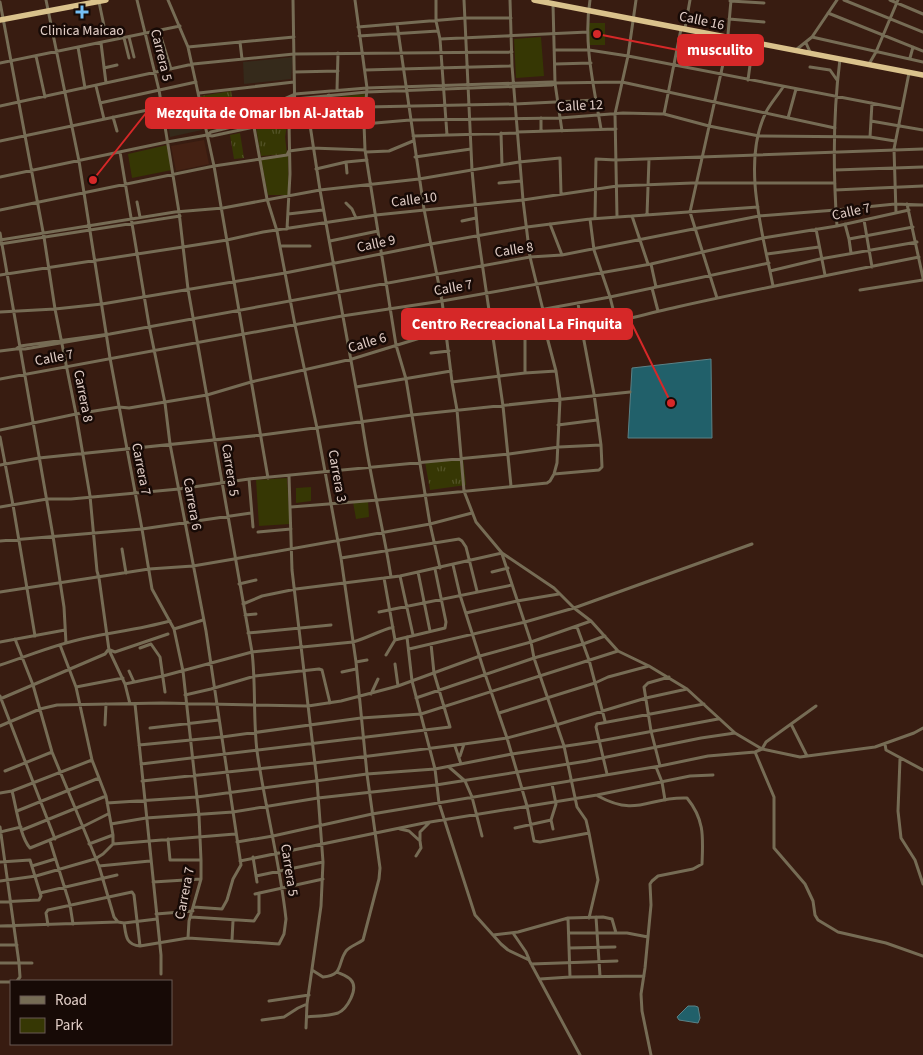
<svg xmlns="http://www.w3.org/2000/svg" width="923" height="1055" font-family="'Source Sans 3',sans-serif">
<defs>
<pattern id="grass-tufts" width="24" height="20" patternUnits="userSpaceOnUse" patternTransform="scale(1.25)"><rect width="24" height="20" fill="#363704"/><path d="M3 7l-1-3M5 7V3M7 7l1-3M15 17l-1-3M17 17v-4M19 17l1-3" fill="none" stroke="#535327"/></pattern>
</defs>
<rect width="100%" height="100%" fill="#381c11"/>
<!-- built -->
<path fill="#442113" d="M204 140 209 164 176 171 171 146Z"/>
<!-- industrial -->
<path fill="#352a1b" d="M293 57 291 79 244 84 243 62Z
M196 103 202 130 170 137 167 110Z"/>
<!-- grass -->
<path fill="url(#grass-tufts)" d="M231 91 237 125 208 130 201 96Z
M266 123 287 125 285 137 287 154 261 156 256 127 260 124Z
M240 133 244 158 234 159 230 135Z
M463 458 466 485 430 490 425 462Z"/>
<!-- green -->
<path fill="#363704" d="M589 23H605V45H589Z
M541 37 544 76 516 78 514 39Z
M365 94 363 120 319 124 295 121 298 101Z
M167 145 172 170 132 178 128 154Z
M288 155 289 195H268L261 159Z
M287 478 290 524 259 526 256 480Z
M311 487V501L296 503V488Z
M368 500 369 517 356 519 353 502Z"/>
<!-- water -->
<path fill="#21606a" stroke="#5b8186" d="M711 359 712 438H628L632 368Z
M688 1006H695L698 1007 700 1018 698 1023 679 1020 677 1017Z"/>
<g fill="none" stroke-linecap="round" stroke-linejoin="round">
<!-- minor -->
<path stroke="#766c55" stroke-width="3" d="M46 0 79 161 110 358 142 529 152 589 174 629 183 671 199 816 201 860V879L189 921 188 938
M168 0 188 47 214 166 268 478
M293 0 295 124
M355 0 367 88 364 124 365 150 396 345 406 379 430 524 440 568
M436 0V21L440 39 447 135
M464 0 472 170 478 235 503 406 511 486
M590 0C583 43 594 87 601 129
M844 0 923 32
M890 0 923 14
M730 1 764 3
M0 2 44 237 55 309 76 414 90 496 97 571 99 578 109 650 125 684 130 704
M99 2 104 26
M553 4 555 83 562 131
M828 13 923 51
M729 19 764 22
M397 24 424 209 442 301 452 382 457 410 464 491 476 522 502 553 554 588 574 608 591 621 618 651 649 666 687 689 735 733 762 749
M358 27 465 18H511
M685 28 690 0
M159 31 171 69
M359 36 438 31
M680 36 727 46
M129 37 134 57
M812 37 923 62
M124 38 129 58
M440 39 588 32
M240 42 242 59
M101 43 106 83
M806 43 811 54
M78 47 85 88
M188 47 294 37
M797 49 812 37 837 0
M554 50H589L628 56 902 109
M36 56 45 97
M910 58 913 47
M0 63 180 26
M555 64 591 63
M869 64 876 52 898 0
M810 67 830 70 837 80
M104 68 117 65
M365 70 512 66
M294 72 338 71
M748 80 753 43
M96 86 104 119
M337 90 338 53
M199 93 294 82
M329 95V110
M100 103 196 82
M0 106 193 64 294 54 512 52
M366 107 515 104 596 100
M664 114 681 29
M113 117 117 131
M541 118V131
M788 118 796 89
M259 119 310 125 364 124 410 120 560 118 623 113 664 114 709 126 759 136 870 137 895 141
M871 121 923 130
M310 125 320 190 362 421C369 473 383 525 391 577
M254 127 267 199 277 231 295 325 317 428 341 558 356 662 367 774 380 868 379 879 363 940C358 944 350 946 346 951 337 964 344 975 323 977L312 970
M517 132 616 129
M501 133 502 165
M207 135 211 132 252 122 277 102 295 94 367 88 552 82 555 83 622 82 835 128
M413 136 517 133
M870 137 872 103
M0 141 200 99
M120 152 149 325 165 403 170 444 206 631 241 865 233 879 227 900 222 909 194 907
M366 152 389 151 413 141
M415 157 471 149
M346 162 347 173
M316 169 346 162 367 160
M835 170 923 167
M0 177 167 142 207 135 212 136 254 127 279 106 295 99 367 92 552 85 555 83
M499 183 521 181
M835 190 923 186
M137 202 140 217
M346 203 352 209 356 218
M907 204 923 278
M0 210 214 166 287 155 289 151 312 148 365 150
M896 213 894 149 909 73
M288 214 323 210
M647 215 649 159
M632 216 648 264
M617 217 615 114 628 56 636 0
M590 219 594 250 610 297 616 321
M595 219 596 159 616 160 923 149
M864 220 872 267
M462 221 476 218
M550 224 562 255
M845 224 849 239 913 227
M837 226C833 171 833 114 840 59
M287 229 290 174 289 123
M816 229 825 275
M0 233 53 536 64 607 66 643
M849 239 851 253
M0 240 175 212 223 208 320 190 419 179 519 162 560 158 561 194
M330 241 378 231
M0 244 180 216
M280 246H310
M767 254 819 247
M651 264 656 287
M770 271 820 259 917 242
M0 275 183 247 227 240 263 232 376 215 523 200 617 186 692 183H835
M773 286C763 234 741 163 766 112 771 103 778 95 783 87
M652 288 658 311
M860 290 923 280
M717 298 690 212 727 46 731 0
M0 312 55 309 102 304 285 273 431 244 527 227 590 219 758 207
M547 337C590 329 633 317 677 307 757 289 838 273 919 257
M16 349 20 346 110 334 530 257 562 255 759 216 836 210 895 204 923 205
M0 351 16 349H25L107 335
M431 353 449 351
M525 373V312
M0 379 342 316 442 301 651 264 763 238 837 226 909 210
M452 382 525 373 556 371
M356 387 451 371
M558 425 597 420
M0 430 76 414 119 407 129 408 207 395 251 382 352 359 446 330 490 319 610 297 769 263
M0 437 13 505 35 636
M0 465 39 458 262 435 412 415 630 392
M554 474 599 470 602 467 601 445 594 394 582 330 578 303
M289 476 292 570 317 781 323 862 321 906 307 1004 306 1028
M249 479 253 527
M0 507 47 499H71L179 489 249 479 509 454 559 447 601 445
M291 507 378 500 547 483 550 481 554 474 557 463 560 399 556 371 547 337 543 310 530 257 523 200 512 66 510 0
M258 532 291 529
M0 541 142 529 251 513
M122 549 126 573
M502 554 531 642 534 658 564 746 577 807 586 820 589 833
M341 558 459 539 462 541 466 547 477 591
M453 565 460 595 485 674 507 738 527 806 534 841 540 842 589 833 598 880 589 918
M418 572 430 631
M492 572 508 568
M400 576 413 635
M384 578 395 640 386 655
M239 584 256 580
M0 592 149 569 193 566 234 559 430 524 472 513
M243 604 262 596 296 589 400 576 502 553
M379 612 512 585
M466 613 517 601 559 594
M245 615 256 614
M577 627 589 660 605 721
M174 629 203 620
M248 633 331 625
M407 637 412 681 435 769 439 803 475 915 501 944 508 950 529 960 580 1055
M15 639 33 685 52 752 99 866 114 917 118 922 124 923C126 934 125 945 140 946L188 938 279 944 284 934 286 919C280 863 265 807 257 751 253 718 256 685 252 652L188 289 179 212 159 90 137 0
M395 640 445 628 446 622 435 569
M0 642 65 630
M60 645 76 687 92 760 106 796 113 835V844
M140 648 151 644 160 657 165 692
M409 649 525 622 574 608 752 544
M356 662 367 660
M395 664 398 686
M0 665C28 656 56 644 86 638 114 632 141 629 170 621
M129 671 134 682
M342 672 356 669
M125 684 163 676 252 652 353 642C367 638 379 631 393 627
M76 687 123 678
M371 694 378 679
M185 695 211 689 255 676 319 669 322 670 330 703
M0 696 55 839
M416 698 534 658 583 644 605 636
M0 699 105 654 108 650H110L115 652 168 634
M135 704 161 955V974
M499 713 595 683 608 677 649 666
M791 724 807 756
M105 725 106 704
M0 726 40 709 57 705 162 703 308 706 341 701 398 686 480 656 531 642 591 621
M150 728 219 720
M885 744 886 750 923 770
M139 745 222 737 361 718 421 714 618 651
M455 746 461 764
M762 749 766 742 816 706
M755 752 774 797V848L805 884 813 901 815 915 818 920 838 932 886 943 923 956
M460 756 464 744
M900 759 898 811 901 838 915 860 923 884
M141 764 450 727 434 673 431 644
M660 766 651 731 644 687 648 683 669 677
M449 767 465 781 472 797 482 836
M656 767 662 782 665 800
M5 771 52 752
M607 774 596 727 597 724 704 704
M142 781 314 763 464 744 507 738 556 725 646 698 687 689
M12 791C16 806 20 837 30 848L82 827 108 814
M0 793 12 791 92 760
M598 796C638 818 649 796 687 798 705 820 703 838 702 864L693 869 658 876 652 881 650 884 651 905 645 968 641 994 642 1011 651 1055
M107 803 197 797 367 774 435 769 512 754 600 741 718 719
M17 811 99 778
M551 820 553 829
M111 824 146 818 233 812 318 798 436 785 587 761 701 738 735 733
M0 827 19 963 20 977 17 981
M515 828 551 820 556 804 552 784
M400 829 409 831 420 841 421 848 416 856
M22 830 106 796
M0 832 21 827
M168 839 170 860H201
M420 840V832L429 823
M50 841 70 905 73 924
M237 842 273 836 372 814 660 766 708 756 755 752 762 749 800 757 875 747 914 733 923 728
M89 844 113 835
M113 844 235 834
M253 857 257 882
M240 861 424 823 597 795 690 776 713 775
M0 862 30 860 41 896 39 900 0 902
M32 866 55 859
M99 866 150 861
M256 876 323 862
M0 881 36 876 95 859 103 854 113 844
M153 882 201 879
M40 893 117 875
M255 894 323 879
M156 914 193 911
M191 917 254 921 259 913V893
M596 917 600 976
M568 918 570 977
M124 923 157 919
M48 925 46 913 48 910 132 892 134 895 140 946
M0 926 117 922
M513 933 526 952 529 959
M569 933H627L648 937
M493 935 518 932 568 918 603 917 612 919 616 933
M232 940 233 921
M0 945H17
M569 948 615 947
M0 963H32
M531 964 617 961
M540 979 570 977 644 976
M0 982H11
M269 1001 309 995
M307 1017C317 1016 329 1016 338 1013 347 1009 359 989 351 980 348 976 341 974 337 972
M262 1020 284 1017 298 1008 307 1004"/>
<!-- trunk -->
<path stroke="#dac28c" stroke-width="5.5" d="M534 0 923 75
M0 20 106 0"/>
</g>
<!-- markers -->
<path fill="#75c0f6" stroke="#170a06" stroke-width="2" d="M79.5 4.5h5v5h5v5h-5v5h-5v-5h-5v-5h5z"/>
<g text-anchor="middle" stroke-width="5" stroke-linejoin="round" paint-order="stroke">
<!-- street labels -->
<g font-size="14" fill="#e2cec7" stroke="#170a06">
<text transform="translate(702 20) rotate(12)" y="5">Calle 16</text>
<text transform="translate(162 55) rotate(76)" y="5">Carrera 5</text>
<text transform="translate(580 105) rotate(-3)" y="5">Calle 12</text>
<text transform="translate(414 199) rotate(-7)" y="5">Calle 10</text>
<text transform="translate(851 211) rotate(-12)" y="5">Calle 7</text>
<text transform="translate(376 243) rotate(-12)" y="5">Calle 9</text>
<text transform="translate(514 249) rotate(-9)" y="5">Calle 8</text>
<text transform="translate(453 287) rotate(-10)" y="5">Calle 7</text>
<text transform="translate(367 342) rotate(-17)" y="5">Calle 6</text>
<text transform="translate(54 357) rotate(-11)" y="5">Calle 7</text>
<text transform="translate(84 396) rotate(79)" y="5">Carrera 8</text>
<text transform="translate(142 469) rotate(79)" y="5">Carrera 7</text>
<text transform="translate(231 470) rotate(81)" y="5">Carrera 5</text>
<text transform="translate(338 476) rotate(80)" y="5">Carrera 3</text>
<text transform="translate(193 504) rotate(80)" y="5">Carrera 6</text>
<text transform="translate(290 870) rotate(81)" y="5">Carrera 5</text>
<text transform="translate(184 893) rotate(-79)" y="5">Carrera 7</text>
</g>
<!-- poi labels -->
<g font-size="14" fill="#e2cec7" stroke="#170a06">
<text x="82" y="35">Clinica Maicao</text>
</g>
</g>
<!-- callouts -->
<path fill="none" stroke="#d62828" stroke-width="2" d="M597 34L678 50M93 180L146 113M671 403L632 324"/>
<g fill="#d62828" stroke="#170a06" stroke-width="2">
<circle cx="597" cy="34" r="5"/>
<circle cx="93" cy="180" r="5"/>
<circle cx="671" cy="403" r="5"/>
</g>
<g fill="#d62828" stroke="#d62828" stroke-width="2">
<rect x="678" y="35" width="85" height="30" rx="5"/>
<rect x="146" y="98" width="228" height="30" rx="5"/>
<rect x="402" y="309" width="230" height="30" rx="5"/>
</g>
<g font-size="15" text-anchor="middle" font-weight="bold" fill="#fff">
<text x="720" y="55">musculito</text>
<text x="260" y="118">Mezquita de Omar Ibn Al-Jattab</text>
<text x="517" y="329">Centro Recreacional La Finquita</text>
</g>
<!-- legend -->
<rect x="10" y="980" width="162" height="65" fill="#170a06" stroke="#685853"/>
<rect x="20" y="996" width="25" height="8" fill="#766c55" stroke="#685853"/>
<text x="55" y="1005" font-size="15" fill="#e2cec7">Road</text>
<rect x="20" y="1018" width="25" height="15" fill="#363704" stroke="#685853"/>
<text x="55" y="1030" font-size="15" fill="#e2cec7">Park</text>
</svg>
